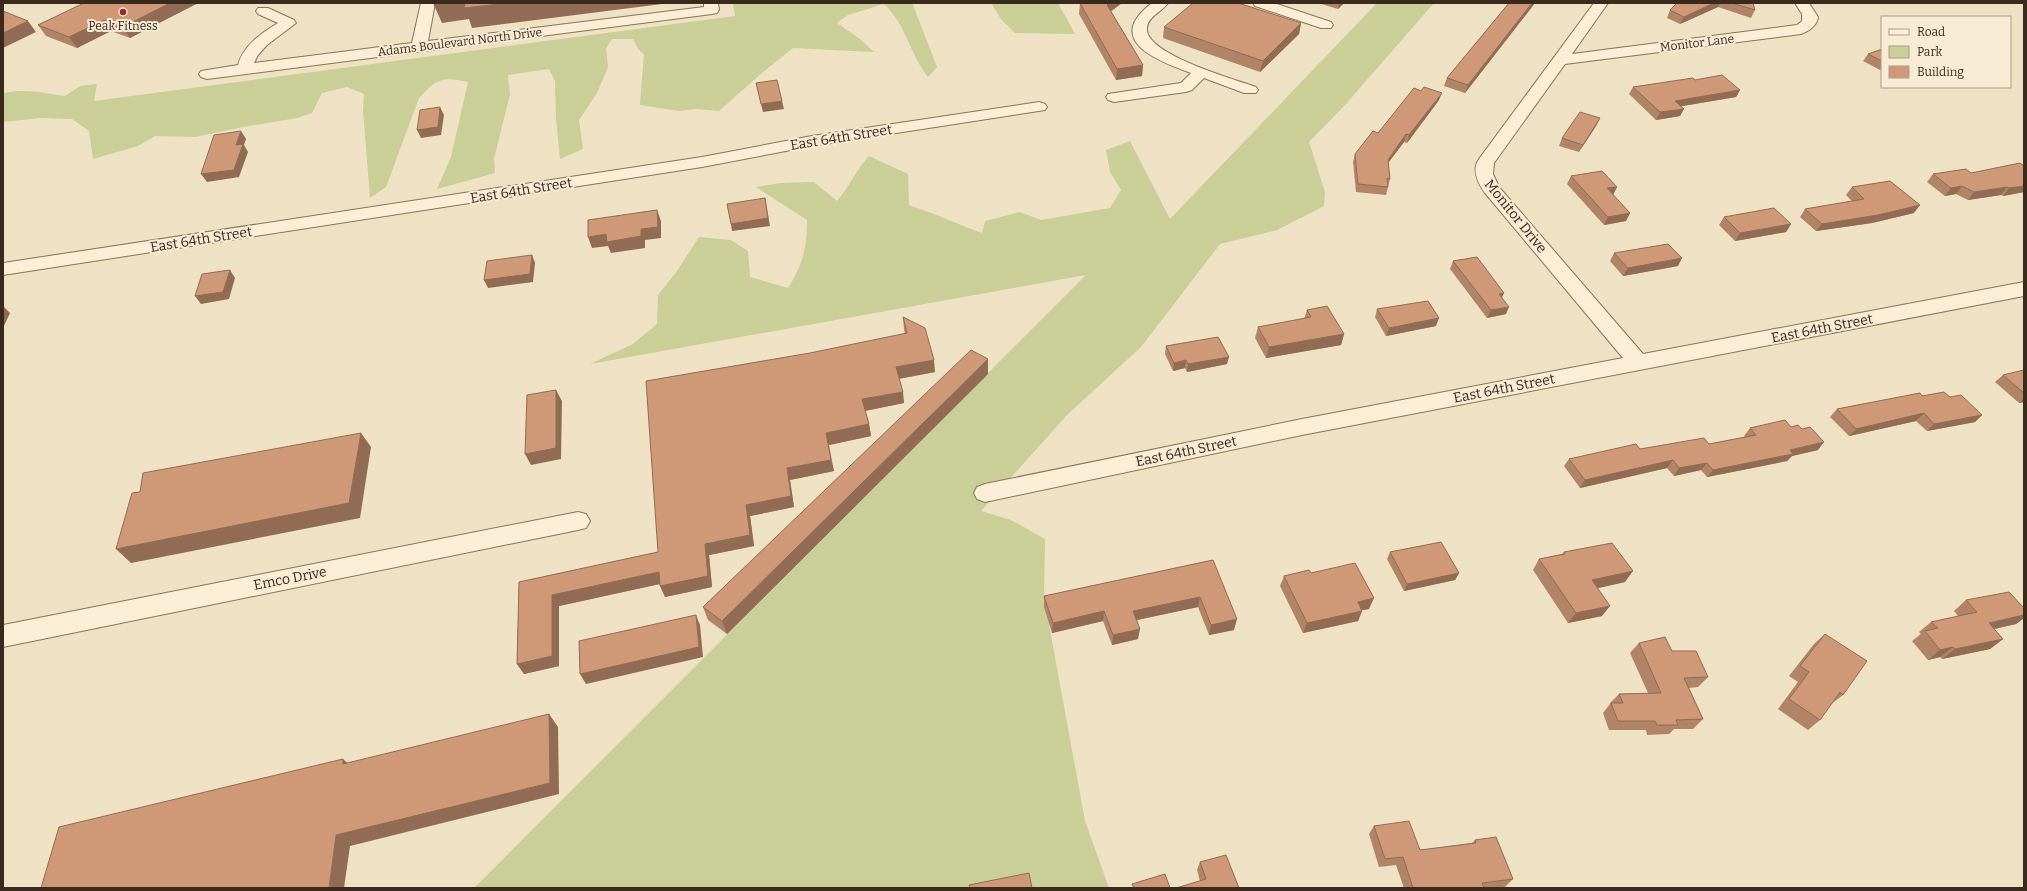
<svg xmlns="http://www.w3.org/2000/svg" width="2027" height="891" font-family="Bitter,serif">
<rect width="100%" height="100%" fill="#efe1c3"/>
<!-- green -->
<path fill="#cace97" d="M733 3H914L913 5 937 67 928 77C910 55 906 24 884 4L848 15 837 23 860 39 874 52 793 48 763 72 719 111 696 109 679 111 640 105 644 54 639 50 633 39H612L606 48 608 67 597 93 579 120 583 149 560 159 556 119 555 81 549 69 508 75 510 94 494 159 495 173 437 189 451 157 468 82C442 76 436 79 419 98L386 187 370 198 363 110 364 94 347 87 322 93 312 113 297 118 243 127 195 137 155 136 138 146 93 159 89 131 72 119 40 118 3 122V93C25 88 43 93 65 96L80 86 97 84 94 101 735 16Z
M991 3H1058L1075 34 1015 33 1001 19Z
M1377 3H1434L1345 105 1309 142 1325 192 1324 206 1277 230 1220 244 1141 347 1066 416 981 511 1011 520 1045 539 1044 597 1085 821 1109 888H474L1086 275 590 364 633 344 657 324 658 295 677 271 699 237 731 240 748 251 750 277 788 288C803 264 807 248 807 220L756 187 781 183 814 182 837 201C850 186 855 171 869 156L908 174 909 205C934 213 957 224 982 233L985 221 1020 212 1041 220 1110 208 1121 190 1110 172 1106 150 1130 141 1170 219Z"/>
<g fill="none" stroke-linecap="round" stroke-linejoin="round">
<defs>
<path id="minor" d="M421 3H435L428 41 704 7V3H718L719 10 717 13 712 14 207 79 201 77 199 74 201 71 238 65C243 46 261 33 278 23L258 14 256 11 258 8H268L294 20 296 23 267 45 258 55 254 63 412 43Z
M1152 3H1168C1162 12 1148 16 1147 28 1144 54 1234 79 1256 87L1258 90 1256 93H1244L1204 78 1192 90 1186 92 1114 102 1108 100 1106 97 1108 94 1181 83 1191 73C1157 61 1103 40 1152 3Z
M1253 3H1274L1331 22 1333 25 1331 28H1321L1255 6Z
M1594 3H1608L1572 54 1797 25 1802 21V14L1795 3H1809L1818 17C1817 26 1809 31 1801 34L1565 64 1494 163 1493 174 1499 187 1643 354 2024 282V296L1302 435 985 502 977 499 974 493 977 487 985 484 1302 419 1623 358 1485 193C1478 183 1471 170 1479 159Z
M1039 102 1045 104 1047 107 1045 110 812 146 702 167 3 275V263L702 157 812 136Z
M578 512 586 514 590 521 586 528 578 530 3 647V625Z"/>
</defs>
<!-- minor casing -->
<use href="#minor" stroke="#8a7259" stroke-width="2"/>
<!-- minor -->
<use href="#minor" fill="#faeed7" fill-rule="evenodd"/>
</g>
<!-- wall -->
<path fill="#b28467" d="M84 3H198L130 38 111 31 77 48 46 36 38 25Z
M1080 3H1122L1111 11 1143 65 1142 76 1116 80 1079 14Z
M1318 3H1344L1338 9Z
M1509 3H1535L1465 93 1444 86 1447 78Z
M1677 3H1753L1755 10 1751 18 1718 7 1680 24 1667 18 1670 10Z
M1301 23 1299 34 1260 72 1163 38 1164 27Z
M1882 49V71L1863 61 1868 54Z
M1695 80 1740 90 1736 97 1682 106 1680 116 1656 120 1629 94 1633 87Z
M1439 100 1407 143 1404 142 1388 163 1390 179 1386 195 1356 192 1353 162 1355 154Z
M1600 118 1596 126 1579 152 1559 146 1562 138Z
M1971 173 2024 192 2003 196 2001 195 1968 200 1956 194 1945 196 1927 182 1933 174Z
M1571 176 1617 187 1613 195 1630 213 1626 221 1604 225 1567 184Z
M1852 187 1914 213 1872 223 1816 231 1800 217 1805 209 1852 201 1846 195Z
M1724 217 1791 224 1786 232 1735 241 1719 225Z
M1614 253 1678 266 1623 276 1610 261Z
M1453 261 1504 293 1502 297 1506 314 1487 318 1450 269Z
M1377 309 1436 326 1386 336 1375 317Z
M1307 310 1344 334 1341 345 1266 358 1255 338 1258 327 1304 319Z
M903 317 935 372 899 379 904 403 865 411 869 424 871 436 829 445 834 471 790 480 794 507 750 516 754 546 709 555 712 587 665 597 660 584 559 606V666L524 674 517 664 519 582 658 552 905 334 904 329Z
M1166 346 1227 364 1187 372 1185 368 1173 371 1165 354Z
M2024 370V402L2019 403 1995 382 2003 375Z
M988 374 727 634 708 620 703 607Z
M1922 396 1950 397 1982 415 1975 422 1927 431 1916 421 1849 436 1830 417 1837 409Z
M1791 427 1818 450 1792 456 1787 461 1707 477 1701 470 1674 476 1667 468 1580 488 1564 466 1569 459 1640 449 1709 444 1745 437 1744 436 1750 428Z
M1390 552 1459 573 1455 580 1404 591 1387 559Z
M1564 552 1625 582 1598 588 1602 616 1568 623 1533 570 1539 559 1562 554Z
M1213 560 1234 630 1209 635 1198 607 1137 620 1138 639 1112 645 1103 621 1052 633 1044 607V596Z
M1311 573 1369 609 1362 610V611L1358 621 1303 633 1280 586 1284 576Z
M1966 600 2024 608V618L2016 624 1994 629 2003 639 1990 649 1942 659 1940 657 1928 660 1912 641 1921 634 1919 632 1931 622 1958 616 1954 611Z
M1825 634 1843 695 1831 704 1820 720 1808 730 1778 709 1798 682 1789 676 1814 644Z
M1639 643 1672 651 1708 677 1698 687 1689 688 1703 719 1693 729H1674L1669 734 1647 735 1646 730H1609L1603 713 1610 704V703L1619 694 1648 693 1630 653Z
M1374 826 1420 850 1472 843 1475 840 1513 879 1505 887 1496 888H1404L1396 865 1379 867 1369 834Z
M1200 862 1239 888 1200 881 1197 870Z"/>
<!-- shaded-wall -->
<path fill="#916b54" d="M170 3H198L130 38 123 27Z
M433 3H670L472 28 469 19 442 23Z
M1109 3H1122L1106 15 1107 5Z
M1339 3H1344L1338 9Z
M1532 3H1535L1465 93 1468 85Z
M1714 3H1720L1718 7 1680 24 1684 17Z
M104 20 111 31 77 48 69 37Z
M28 21 36 32 3 48V33Z
M1301 23 1299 34 1260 72 1263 61Z
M1143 65 1142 76 1116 80 1117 69Z
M1740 90 1736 97 1671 108 1675 101Z
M1442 93 1439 100 1407 143 1409 135Z
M782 101 784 109 763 112 761 104Z
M440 107 444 115 441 135 421 138 417 130Z
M1684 109 1680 116 1656 120 1660 112Z
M1600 118 1596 126 1579 152 1583 145Z
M241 131 246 139 244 145 248 152 239 177 207 182 201 174 236 145Z
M1406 134 1404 142 1385 167 1388 160Z
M1962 186 1956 194 1945 196 1951 188Z
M2024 186V192L2003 196 2009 188Z
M1617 187 1613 195 1607 188Z
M2007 187 2001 195 1968 200 1974 192Z
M765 198 770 226 732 231 731 224Z
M1920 205 1914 213 1872 223 1816 231 1822 224Z
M657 210 661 221V238L645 240V248L611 253 608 246 592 248 588 237 641 229Z
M1630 213 1626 221 1604 225 1608 217Z
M1791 224 1786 232 1735 241 1740 233Z
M532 255 535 263 533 282 488 288 484 280Z
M1682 258 1678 266 1623 276 1628 268Z
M230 270 235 278 229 299 201 304 195 296Z
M1504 293 1500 301 1499 294Z
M3 306 10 313 3 328Z
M1509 307 1506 314 1487 318 1491 310Z
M1439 318 1436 326 1386 336 1389 328Z
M1344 334 1341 345 1266 358 1269 347Z
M1229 357 1227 364 1187 372 1188 364Z
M988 359V374L727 634 722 621Z
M934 360 935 372 897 379 896 367Z
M1186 360 1185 368 1173 371 1174 363Z
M556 390 562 401 561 459 531 465 525 454Z
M903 392 904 403 864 411 862 399Z
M2024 398V402L2019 403Z
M1924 413 1916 421 1849 436 1856 429Z
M1982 415 1975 422 1927 431 1934 424Z
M869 424 871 436 829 445 826 433Z
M361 433 371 447 360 518 131 563 116 549Z
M1824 442 1818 450 1792 456 1787 461 1707 477 1713 470Z
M831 460 834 471 790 480 794 507 750 516 754 546 709 555 712 587 665 597 660 586 746 505 787 468Z
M1673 460 1667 468 1580 488 1585 480Z
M1707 463 1701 470 1674 476 1679 468Z
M1633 571 1625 582 1585 591 1592 580Z
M659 572 664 583 559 606V666L524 674 517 664 552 595Z
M1459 573 1455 580 1404 591 1407 584Z
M1200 597 1198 607 1132 621 1133 611Z
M1374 598 1369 609 1353 612 1358 602Z
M1610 606 1602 616 1568 623 1576 613Z
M1104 611 1103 621 1052 633 1053 623Z
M1362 611 1358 621 1303 633 1307 623Z
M696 615 700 625 703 657 586 684 580 674Z
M2024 615V618L2016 624 1976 633 1989 623Z
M1237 619 1234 630 1209 635 1211 625Z
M1140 629 1138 639 1112 645 1113 635Z
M2003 639 1990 649 1942 659 1955 649Z
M1953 647 1940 657 1928 660 1940 650Z
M549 714 558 727 559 794 350 846 344 888H329L336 835Z
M343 759 356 771 343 764Z"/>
<!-- building -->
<path fill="#cf9978" stroke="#916b54" d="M84 3H170L123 27 104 20 69 37 38 25Z
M465 3H508L464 8Z
M1080 3H1109L1107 5 1143 65 1117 69Z
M1193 3H1238L1301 23 1263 61 1164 27Z
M1509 3H1532L1468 85 1447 78Z
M1677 3H1714L1684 17 1670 10Z
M1732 3H1753L1755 10Z
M3 11 28 21 3 33Z
M1882 49V61L1868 54Z
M1722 75 1740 90 1675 101 1684 109 1660 112 1633 87 1693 78 1695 80Z
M777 80 782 101 761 104 756 83Z
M1424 87 1442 93 1409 135 1406 134 1388 160 1390 179 1387 178 1388 187 1358 184 1355 154 1373 131 1378 133 1414 88 1421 91Z
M440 107 438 127 417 130 420 110Z
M1580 112 1600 118 1583 145 1562 138Z
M241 131 236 145 243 144 234 170 201 174 214 135Z
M2020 163 2024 166V186L2009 188 2007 187 1974 192 1962 186 1951 188 1933 174 1966 169 1971 173Z
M1602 171 1617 187 1607 188 1630 213 1608 217 1571 176Z
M1890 181 1920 205 1878 215 1822 224 1805 209 1864 199 1852 187Z
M765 198 768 218 731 224 727 204Z
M1774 208 1791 224 1740 233 1724 217Z
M657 210 658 227 641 229V236L607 242 606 234 588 237V220Z
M1668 244 1682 258 1628 268 1614 253Z
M532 255 530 274 484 280 487 261Z
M1477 257 1504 293 1499 294 1509 307 1491 310 1453 261Z
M230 270 223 292 195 296 202 274Z
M1428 301 1439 318 1389 328 1377 309Z
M1327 306 1344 334 1269 347 1258 327 1311 317 1307 310Z
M903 317 925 328 934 360 896 367 903 392 862 399 869 424 826 433 831 460 787 468 791 496 746 505 750 535 705 544 708 576 660 586 659 572 552 595V656L517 664 519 582 658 552 646 381 810 353 907 333Z
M1218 337 1229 357 1188 364 1186 360 1174 363 1166 346Z
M971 350 988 359 722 621 703 607Z
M2024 370V393L2003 375Z
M556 390V448L525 454 527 395Z
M1944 392 1950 397 1961 395 1982 415 1934 424 1924 413 1856 429 1837 409 1920 393 1922 396Z
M1785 420 1791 427 1798 425 1802 429 1810 427 1824 442 1790 450 1793 454 1713 470 1707 463 1679 468 1673 460 1585 480 1569 459 1636 444 1640 449 1704 438 1709 444 1756 435 1750 428Z
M361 433 349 503 116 549 132 493 140 492 143 473Z
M1441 542 1459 573 1407 584 1390 552Z
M1612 543 1633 571 1592 580 1610 606 1576 613 1539 559 1565 554 1564 552Z
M1213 560 1237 619 1211 625 1200 597 1133 611 1140 629 1113 635 1104 611 1053 623 1044 596Z
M1355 563 1374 598 1358 602 1362 611 1307 623 1284 576 1309 570 1311 573Z
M2009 592 2024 608V615L1989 623 2003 639 1955 649 1953 647 1940 650 1925 631 1938 628 1931 622 1977 612 1966 600Z
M696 615 699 647 580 674 579 641Z
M1825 634 1867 661 1843 695 1840 692 1820 720 1789 699 1809 672 1800 666Z
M1665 637 1672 651H1696L1708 677 1684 678 1703 719 1676 720 1678 725H1657L1655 721H1618L1611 703H1623L1619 694 1661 693 1639 643Z
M549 714 550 783 336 835 329 888H41L59 827 343 759V764Z
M1409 821 1420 850 1476 843 1475 840 1496 837 1513 879 1482 883 1484 888H1413L1403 857 1385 859 1374 826Z
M1226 855 1239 888H1176L1206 879 1200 862Z
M1029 873 1032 888H970L969 885Z
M1165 874 1170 888H1134L1132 884Z"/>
<!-- markers -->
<circle fill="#9b272c" stroke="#f7ebd3" stroke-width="1.5" cx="123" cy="12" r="4"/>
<g text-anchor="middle" stroke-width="4" stroke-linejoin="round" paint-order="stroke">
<!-- far-poi labels -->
<g font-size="12" fill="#3a2a1e" stroke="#f7ebd3">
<text x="123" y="30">Peak Fitness</text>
</g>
<!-- far-street labels -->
<g font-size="12" fill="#3a2a1e" stroke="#f7ebd3">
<text transform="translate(460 42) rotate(-7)" y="4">Adams Boulevard North Drive</text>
<text transform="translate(1697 43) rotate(-7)" y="4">Monitor Lane</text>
</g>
<!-- street labels -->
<g font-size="14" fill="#3a2a1e" stroke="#f7ebd3">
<text transform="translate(841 137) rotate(-9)" y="5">East 64th Street</text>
<text transform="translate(521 190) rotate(-9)" y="5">East 64th Street</text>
<text transform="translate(1516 216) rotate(51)" y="5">Monitor Drive</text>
<text transform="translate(201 239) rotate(-9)" y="5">East 64th Street</text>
<text transform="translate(1822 328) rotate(-11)" y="5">East 64th Street</text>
<text transform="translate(1504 388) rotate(-11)" y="5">East 64th Street</text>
<text transform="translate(1186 451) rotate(-12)" y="5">East 64th Street</text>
<text transform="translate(290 578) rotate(-11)" y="5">Emco Drive</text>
</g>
</g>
<!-- border -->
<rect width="2027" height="891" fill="none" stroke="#3a2a1e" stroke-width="8"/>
<!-- legend -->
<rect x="1881" y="16" width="130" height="72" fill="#f7ebd3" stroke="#ab9e8b"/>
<rect x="1889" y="29" width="20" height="6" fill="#faeed7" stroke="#ab9e8b"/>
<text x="1917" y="36" font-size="12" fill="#3a2a1e">Road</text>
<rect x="1889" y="46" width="20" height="12" fill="#cace97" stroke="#ab9e8b"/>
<text x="1917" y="56" font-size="12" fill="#3a2a1e">Park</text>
<rect x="1889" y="66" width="20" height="12" fill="#cf9978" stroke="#ab9e8b"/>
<text x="1917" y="76" font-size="12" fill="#3a2a1e">Building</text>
</svg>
